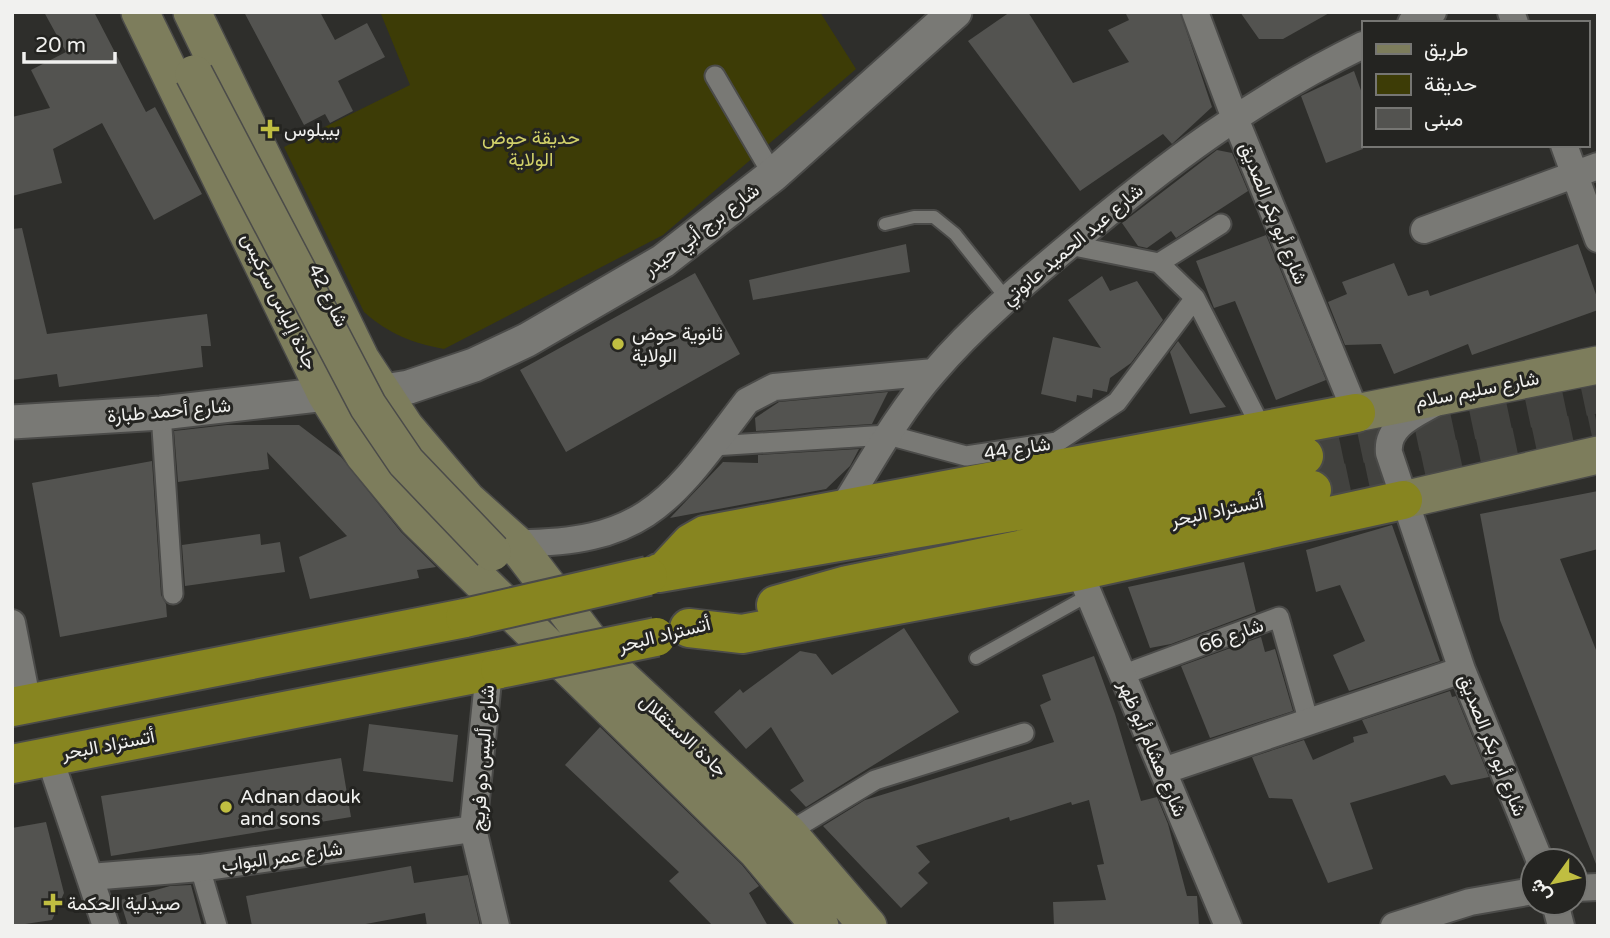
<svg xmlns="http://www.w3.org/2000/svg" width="1610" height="938" font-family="'Varela Round',Vazirmatn,sans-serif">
<rect width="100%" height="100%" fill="#2e2e2b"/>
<!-- green -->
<path fill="#3d3c06" d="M387 12H820L856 69 663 235 444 349C412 343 389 334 364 312L284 147 410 85 381 14Z"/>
<!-- building -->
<path fill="#535350" d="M44 12H94L146 112 155 107 202 194 154 220 102 123 53 149 62 183 12 196V117L50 108 31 70 66 52Z
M244 12H320L335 40 367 23 385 57 338 81 353 111 330 123 325 114 304 125Z
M1010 12H1028L1073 83 1129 62 1108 30 1129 20 1125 12H1180L1212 107 1172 144 1163 134 1080 191 968 41Z
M1240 12H1331L1283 39H1259Z
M1354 71 1363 96V149L1326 163 1301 96Z
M1217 150 1232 153 1248 191 1176 238 1171 231 1147 248 1138 246 1122 223Z
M22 228 47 334 207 314 211 346H201L203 367 59 387 57 374 12 380V229Z
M1266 235 1326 380 1276 400 1235 301 1214 308 1196 261Z
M906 244 910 272 753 300 749 280Z
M1578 244 1598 300V310L1472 355 1468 344 1394 374 1381 344 1345 345 1328 302 1347 294 1342 282 1394 263 1408 296 1428 290 1430 296Z
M695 273 740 354 566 452 520 370Z
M1102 276 1110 291 1137 281 1163 320 1131 363 1110 378 1107 392 1093 389 1092 398 1077 395 1076 402 1041 394 1053 337 1101 348 1068 300Z
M1178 341 1226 407 1190 414 1170 352Z
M888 392 872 424 756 431 755 418 779 402Z
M227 425H299L341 457 401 532 436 567 417 570 419 578 310 599 299 557 347 536 267 452 269 469 178 482 174 431Z
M859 449 850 466 826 489 670 518 723 462 758 463V455Z
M152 461 161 595 166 604 167 617 60 637 32 483Z
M1598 491V549L1560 559 1598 655 1596 864 1500 620 1480 514Z
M1392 525 1440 661 1349 691 1333 655 1365 641 1340 585 1316 592 1306 550Z
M260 534 261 545 280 542 285 572 185 586 182 545Z
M1244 562 1256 612 1171 644 1150 648 1128 587Z
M904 628 959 712 806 807 790 790 804 781 771 727 746 749 714 712 740 689 743 693 800 651 816 654 832 675Z
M1261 637 1265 652 1275 649 1293 711 1210 738 1181 666Z
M1094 656 1115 714 1141 801 1157 797 1168 824 1187 896H1197L1199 926H1054L1053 902 1106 900 1097 865 1104 864 1089 800 1072 805 1071 802 1010 821 1009 817 916 846 930 862 918 873 928 883 901 908 823 826 865 800 1054 742 1040 705 1051 700 1042 675Z
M1450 691 1452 697 1456 696 1489 777 1451 785 1445 775 1350 803 1373 869 1328 883 1292 799 1269 798 1252 757 1304 740 1313 760 1354 742 1353 737 1368 733 1362 720Z
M369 724 458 735 453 782 363 771Z
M600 727 742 865 759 886 749 893 768 926H713L669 881 679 872 565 765Z
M341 758 351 817 111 856 101 796Z
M46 822 64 893 52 920 12 926V828Z
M411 866 414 883 468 875 480 926H427L425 913 355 926H252L246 896Z
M191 885 202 926H128L120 900 170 886Z"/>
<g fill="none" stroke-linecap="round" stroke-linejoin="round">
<!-- motorway-tunnel -->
<path stroke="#42423f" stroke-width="38" stroke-dasharray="38 19" stroke-linecap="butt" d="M1304 456 1598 394
M1312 490 1598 429"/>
<defs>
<path id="service" d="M885 224 914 217H934L955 234 1006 298
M976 658 1089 595"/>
<path id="pedestrian" d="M715 76 773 175
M1069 245 1159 263 1195 298
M1159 263 1221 224
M161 413 173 594
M713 446 888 435 966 456 1057 442 1117 402 1195 298 1263 431
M1122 675 1279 617 1308 719
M782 836 875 780 1024 733
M200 868 217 926"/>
<path id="minor" d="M1195 12 1234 116 1356 413
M1511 12 1515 23
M1411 23 1433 12
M1564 145 1598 239
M1424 230 1598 166
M1435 403C1414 415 1386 426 1389 453L1462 670 1540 861
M842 509C871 463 898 413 934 372 974 325 1022 285 1070 245 1165 165 1250 100 1363 45
M515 543C648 544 672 499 747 401L774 387 934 372
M1079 571 1228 926
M12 623 28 704
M489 671 473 829 496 926
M49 756 106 926
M1163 771 1462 670
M90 877 200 868 473 829
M1575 888 1598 887
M1555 903 1561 926
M1394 926 1470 902 1533 891"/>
<path id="tertiary" d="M12 422 161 413 326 394 378 392 409 387 474 365 527 340 663 261 773 175 955 12"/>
<path id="secondary" d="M140 12 326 394 364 455 417 519 757 851 820 926
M192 12 361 360 405 427 467 500 515 543 607 664
M1356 413 1598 365
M1403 500 1598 455
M589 648 788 833 868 926"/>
<path id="motorway" d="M665 571 691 543 705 535 1356 413
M659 573 1059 504 1304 456
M776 605 847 585 1312 490
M689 628 742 634 1079 571 1403 500
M12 707 465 618
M12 764 500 669"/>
</defs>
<!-- service casing -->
<use href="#service" stroke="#4b4b49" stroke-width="16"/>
<!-- pedestrian casing -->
<use href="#pedestrian" stroke="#4b4b49" stroke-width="23"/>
<!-- minor casing -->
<use href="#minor" stroke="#4b4b49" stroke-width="30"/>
<!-- tertiary casing -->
<use href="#tertiary" stroke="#4b4b49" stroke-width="37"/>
<!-- secondary casing -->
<use href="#secondary" stroke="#4b4b49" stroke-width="40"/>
<!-- motorway casing -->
<use href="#motorway" stroke="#4b4b49" stroke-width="42"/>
<!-- service -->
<use href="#service" stroke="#797975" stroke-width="12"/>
<!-- pedestrian -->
<use href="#pedestrian" stroke="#797975" stroke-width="19"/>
<!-- minor -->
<use href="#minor" stroke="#797975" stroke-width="26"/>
<!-- tertiary -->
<use href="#tertiary" stroke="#797975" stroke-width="33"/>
<!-- secondary -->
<use href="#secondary" stroke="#7d7d5c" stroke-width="37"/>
<!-- motorway -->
<use href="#motorway" stroke="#878520" stroke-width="38"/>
<defs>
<path id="secondary-bridge" d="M194 74 368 406 406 462 492 552"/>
<path id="motorway-bridge" d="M465 618 648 576
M500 669 656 637"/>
</defs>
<!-- secondary-bridge casing -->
<use href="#secondary-bridge" stroke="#4b4b49" stroke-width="40" stroke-linecap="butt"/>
<!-- motorway-bridge casing -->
<use href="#motorway-bridge" stroke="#4b4b49" stroke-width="42" stroke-linecap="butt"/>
<!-- secondary-bridge -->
<use href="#secondary-bridge" stroke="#7d7d5c" stroke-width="37"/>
<!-- motorway-bridge -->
<use href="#motorway-bridge" stroke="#878520" stroke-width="38"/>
</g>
<!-- markers -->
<g fill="#c0be41" stroke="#242421" stroke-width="2.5">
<path d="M266.5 118.5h7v7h7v7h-7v7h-7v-7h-7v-7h7z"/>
<circle cx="618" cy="344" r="7"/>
<circle cx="226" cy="807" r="7"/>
<path d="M49.5 892.5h7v7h7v7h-7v7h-7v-7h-7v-7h7z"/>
</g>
<g text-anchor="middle" stroke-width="6" stroke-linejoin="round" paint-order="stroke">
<!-- poi labels -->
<g font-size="19" fill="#f1f1ef" stroke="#242421" text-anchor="start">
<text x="284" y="136">بيبلوس</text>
<text x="632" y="340">ثانوية حوض<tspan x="632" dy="22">الولاية</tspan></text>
<text x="240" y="803">Adnan daouk<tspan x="240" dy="22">and sons</tspan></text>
<text x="67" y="910">صيدلية الحكمة</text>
</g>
<!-- park labels -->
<g font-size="19" fill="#d2d169" stroke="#242421">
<text x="531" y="144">حديقة حوض<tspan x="531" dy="22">الولاية</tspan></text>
</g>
<!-- street labels -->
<g font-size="19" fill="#f1f1ef" stroke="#242421">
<text transform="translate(1274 213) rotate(68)" y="7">شارع أبو بكر الصديق</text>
<text transform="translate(701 229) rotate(-37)" y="7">شارع برج أبي حيدر</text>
<text transform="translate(1072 244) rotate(-40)" y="7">شارع عبد الحميد عانوتي</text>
<text transform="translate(329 295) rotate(64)" y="7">شارع 42</text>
<text transform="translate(280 301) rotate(64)" y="7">جادة إلياس سركيس</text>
<text transform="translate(1477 389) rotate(-11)" y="7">شارع سليم سلام</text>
<text transform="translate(169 410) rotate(-5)" y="7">شارع أحمد طبارة</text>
<text transform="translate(1017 448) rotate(-9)" y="7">شارع 44</text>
<text transform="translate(1217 510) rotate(-12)" y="7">أتستراد البحر</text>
<text transform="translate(664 634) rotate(-14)" y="7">أتستراد البحر</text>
<text transform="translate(1231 635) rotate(-20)" y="7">شارع 66</text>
<text transform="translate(684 735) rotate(43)" y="7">جادة الاستقلال</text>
<text transform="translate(108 744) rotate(-11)" y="7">أتستراد البحر</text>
<text transform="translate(1493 745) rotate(68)" y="7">شارع أبو بكر الصديق</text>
<text transform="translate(1153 748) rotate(67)" y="7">شارع هشام أبو ظهر</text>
<text transform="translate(482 758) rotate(-86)" y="7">شارع أليس دو فريج</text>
<text transform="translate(282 856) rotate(-8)" y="7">شارع عمر البواب</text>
</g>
</g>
<!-- border -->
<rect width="1610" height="938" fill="none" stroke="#f1f1ef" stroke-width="28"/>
<!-- legend -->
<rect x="1362" y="21" width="228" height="126" fill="#242421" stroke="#767673" stroke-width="2"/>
<rect x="1376" y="44" width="35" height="10" fill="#7d7d5c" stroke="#767673" stroke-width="2"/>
<text x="1424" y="56" font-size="21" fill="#f1f1ef">طريق</text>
<rect x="1376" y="74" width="35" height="21" fill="#3d3c06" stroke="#767673" stroke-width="2"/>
<text x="1424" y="91" font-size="21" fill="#f1f1ef">حديقة</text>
<rect x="1376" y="108" width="35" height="21" fill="#535350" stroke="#767673" stroke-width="2"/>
<text x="1424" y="126" font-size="21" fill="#f1f1ef">مبنى</text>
<!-- north arrow -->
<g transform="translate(1554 882) rotate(237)"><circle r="33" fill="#242421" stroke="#767673" stroke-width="2"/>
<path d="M0-5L12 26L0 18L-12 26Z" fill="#c0be41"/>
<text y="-10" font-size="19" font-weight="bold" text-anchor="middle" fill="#f1f1ef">ش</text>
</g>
<!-- scale -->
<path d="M24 52v10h91v-10" fill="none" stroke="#f1f1ef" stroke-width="3.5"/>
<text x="35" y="52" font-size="21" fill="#f1f1ef" stroke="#242421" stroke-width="5" paint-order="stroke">20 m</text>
</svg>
